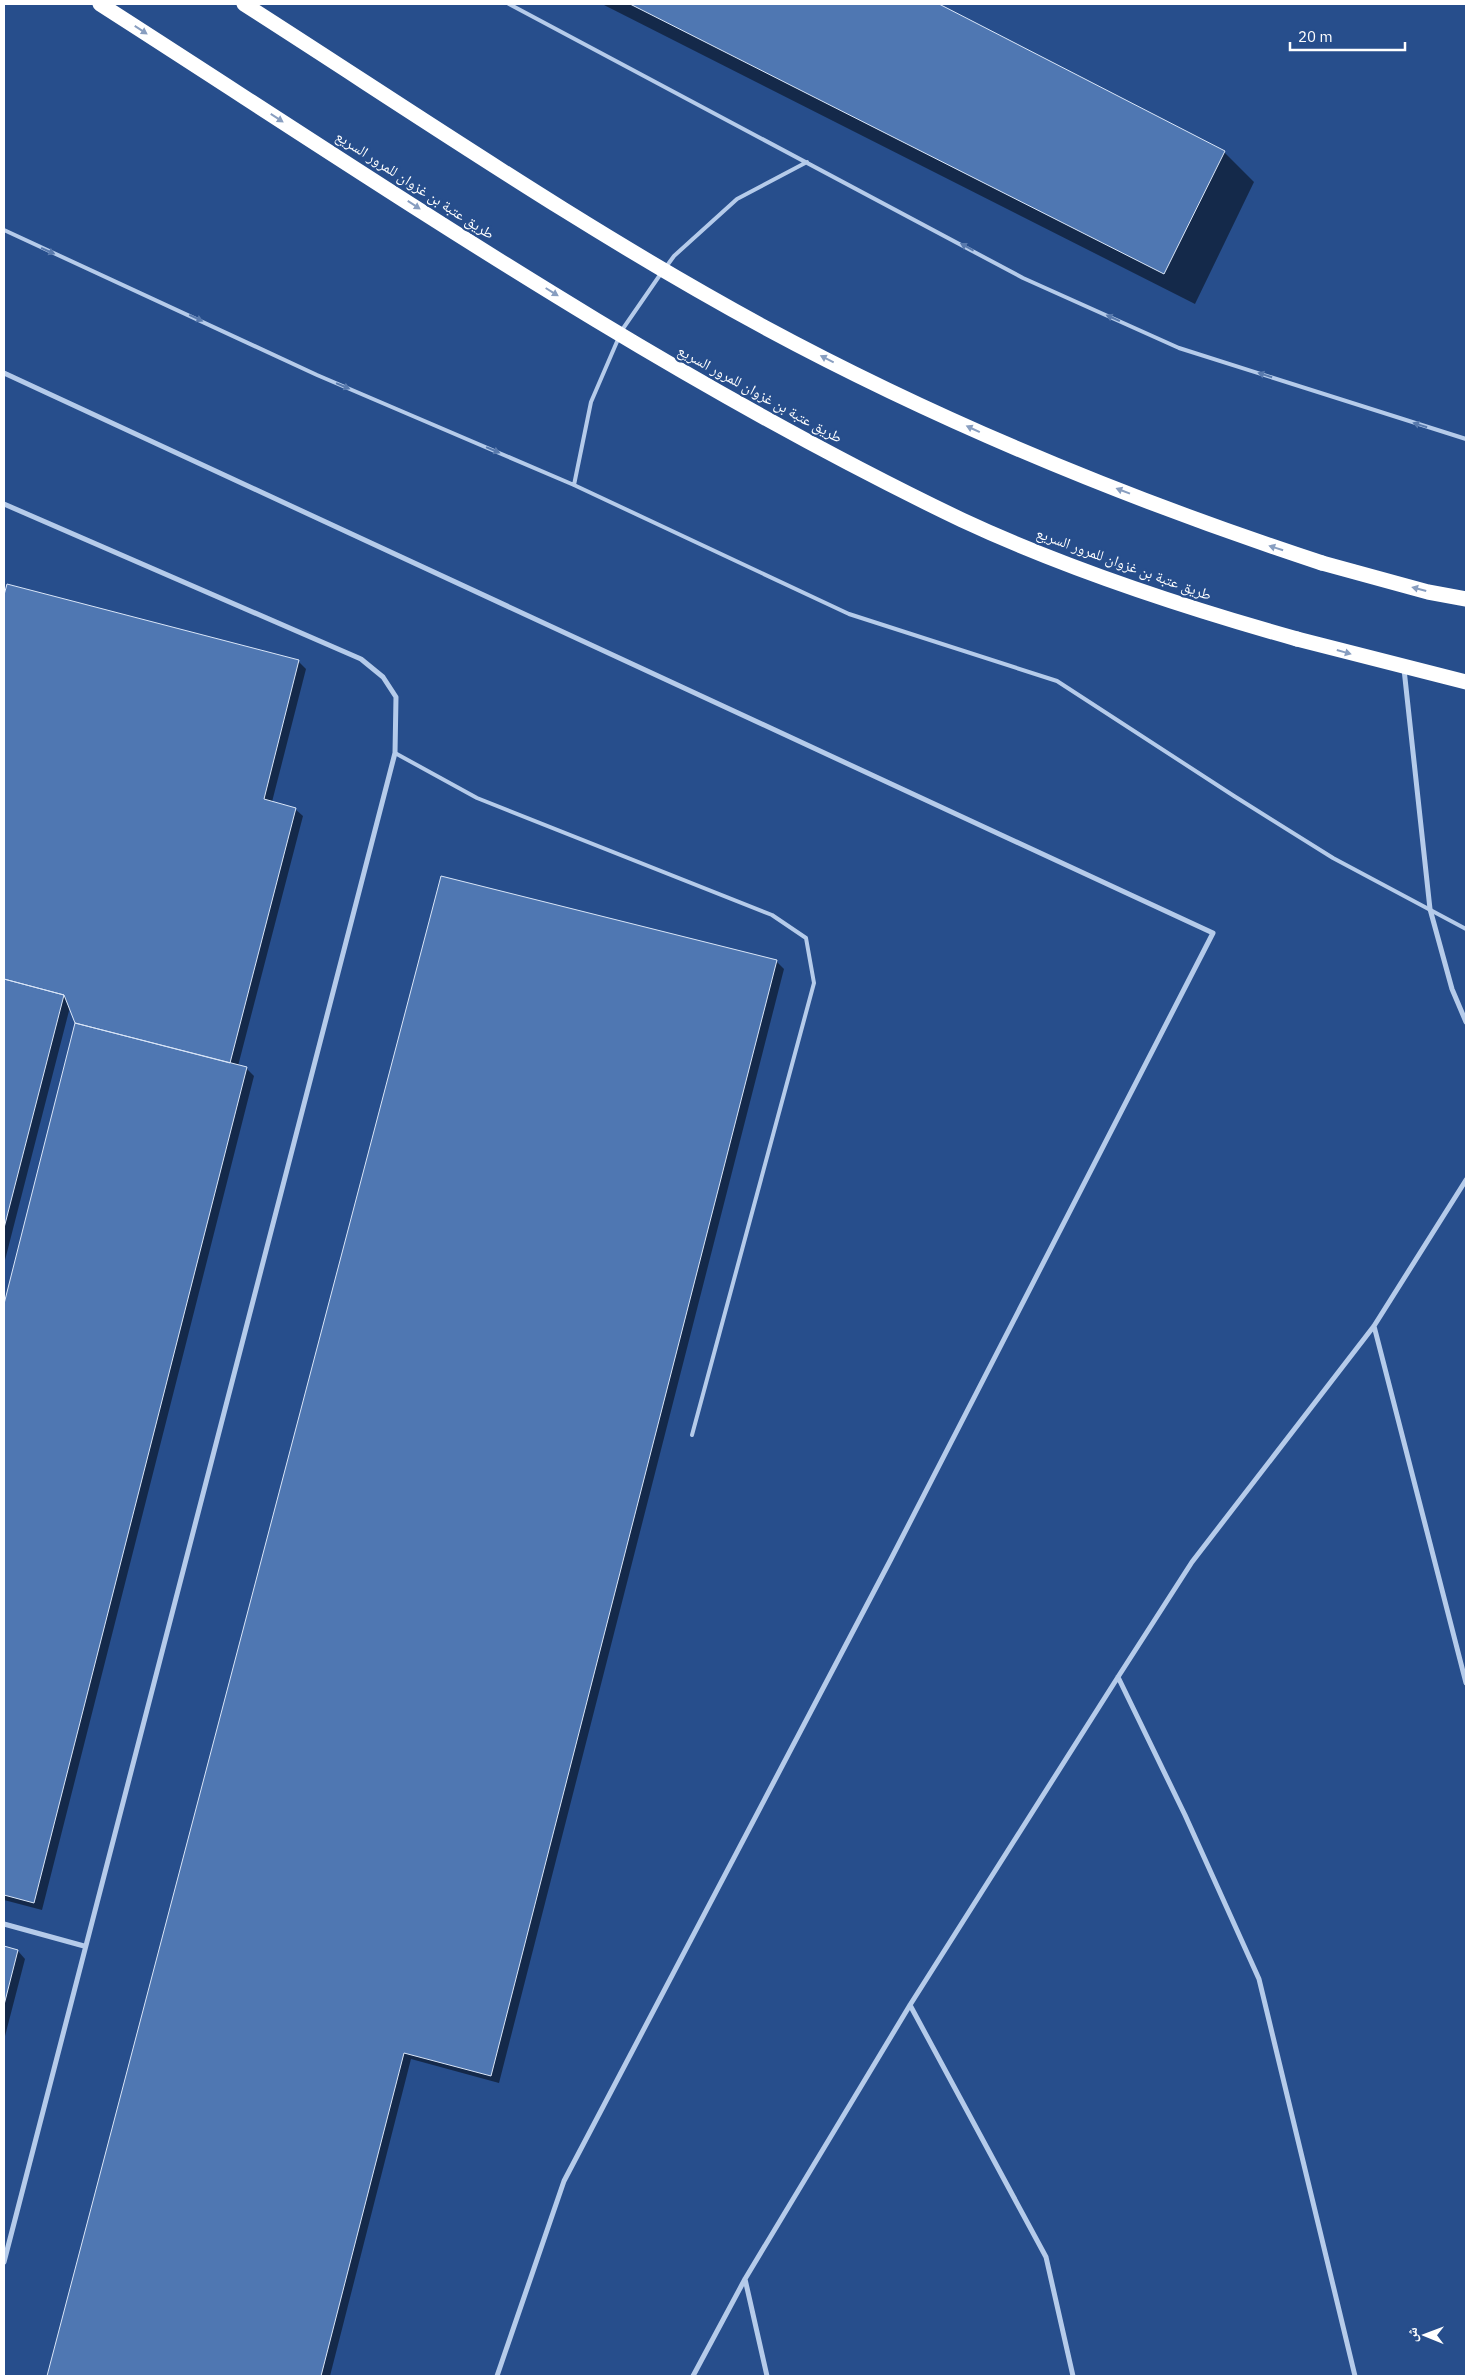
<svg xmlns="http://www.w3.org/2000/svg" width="1470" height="2380" font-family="'IBM Plex Sans','Noto Naskh Arabic',sans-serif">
<rect width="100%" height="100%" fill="#274e8c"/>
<!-- shadow -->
<path fill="#0007" d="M602 4H936L1224 152 1254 182 1195 304Z
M8 586 298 661 306 669 272 802 295 809 303 816 238 1066 246 1068 254 1076 42 1910 4 1900V1309L76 1023 70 1007 4 1264V600Z
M442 877 776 961 784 969 499 2083 411 2059 330 2376H48Z
M4 1947 18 1951 25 1959 4 2040Z"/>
<!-- building -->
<path fill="#4f77b2" stroke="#dae6f8" d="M630 4H939L1225 151 1164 274Z
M7 584 299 660 264 799 296 808 230 1063 75 1023 64 995 4 979V595Z
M441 876 777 960 491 2076 404 2053 321 2376H47Z
M4 979 64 995 4 1228Z
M75 1023 247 1067 34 1903 4 1895V1304Z
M4 1946 18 1950 4 2005Z"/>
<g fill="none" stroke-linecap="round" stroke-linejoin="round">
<!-- lane -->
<path stroke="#b5cbea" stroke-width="4" d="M509 4 1023 278 1179 348 1466 439
M4 230 317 375 574 485 849 614 1057 681 1234 796 1333 858 1466 929
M666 267 674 256 737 199 807 162
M622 330 662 272
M574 485 591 402 619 337
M395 753 477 798 772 915 806 938 814 983 692 1435"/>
<!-- street -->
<path stroke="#b5cbea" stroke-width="5" d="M4 373 1213 933 891 1559 564 2181 497 2376
M4 504 361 659 383 677 396 697 395 753 4 2262
M1404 669 1430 909 1452 989 1466 1022
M1374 1326 1466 1683
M1118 1677 1185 1815 1259 1979 1355 2376
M4 1924 84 1946
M910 2005 1046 2257 1073 2376
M745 2279 767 2376
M693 2376 745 2279 910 2005 1118 1677 1192 1562 1374 1326 1466 1180"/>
<!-- highway -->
<path stroke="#fff" stroke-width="15" d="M1322 563 1428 592 1466 599
M1297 639 1466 682"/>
<!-- highway-bridge -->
<path stroke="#fff" stroke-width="15" d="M100 4C381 184 659 375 962 520 1069 570 1183 607 1297 639
M244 4C416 114 585 230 764 327 942 423 1130 500 1322 563"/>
</g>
<!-- one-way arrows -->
<defs><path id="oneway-solid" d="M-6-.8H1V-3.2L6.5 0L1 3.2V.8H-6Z" transform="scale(1.25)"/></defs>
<g fill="#889ec0">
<use href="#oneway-solid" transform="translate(141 30) rotate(33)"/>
<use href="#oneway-solid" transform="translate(277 118) rotate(33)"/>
<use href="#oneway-solid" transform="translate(414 205) rotate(33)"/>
<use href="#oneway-solid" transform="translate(552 292) rotate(32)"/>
<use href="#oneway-solid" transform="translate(827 359) rotate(-153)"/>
<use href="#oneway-solid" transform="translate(973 429) rotate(-155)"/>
<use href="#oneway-solid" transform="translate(1123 491) rotate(-159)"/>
<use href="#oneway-solid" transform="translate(1276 548) rotate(-162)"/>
<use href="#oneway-solid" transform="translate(1419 589) rotate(-165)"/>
<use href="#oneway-solid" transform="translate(1344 652) rotate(16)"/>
</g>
<g fill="#597aad">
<use href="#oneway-solid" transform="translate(967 247) rotate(-151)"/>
<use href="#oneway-solid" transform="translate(48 251) rotate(24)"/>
<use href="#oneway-solid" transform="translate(196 318) rotate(25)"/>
<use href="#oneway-solid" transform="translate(1113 318) rotate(-156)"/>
<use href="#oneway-solid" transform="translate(1265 375) rotate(-162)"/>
<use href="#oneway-solid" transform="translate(343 386) rotate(23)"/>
<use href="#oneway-solid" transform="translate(1420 425) rotate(-162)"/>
<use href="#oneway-solid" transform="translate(493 450) rotate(23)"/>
</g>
<g text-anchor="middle" stroke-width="4.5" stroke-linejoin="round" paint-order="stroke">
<!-- street labels -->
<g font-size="15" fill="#fff" stroke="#274e8c">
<text transform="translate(415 185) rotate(33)" y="5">طريق عتبة بن غزوان للمرور السريع</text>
<text transform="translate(760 394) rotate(29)" y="5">طريق عتبة بن غزوان للمرور السريع</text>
<text transform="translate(1124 564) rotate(20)" y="5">طريق عتبة بن غزوان للمرور السريع</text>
</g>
</g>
<!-- border -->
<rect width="1470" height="2380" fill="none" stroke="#ffffff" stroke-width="10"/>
<!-- north arrow -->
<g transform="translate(1425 2335) rotate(271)" stroke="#274e8c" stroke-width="4" paint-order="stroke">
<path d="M0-4L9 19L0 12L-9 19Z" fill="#ffffff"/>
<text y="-8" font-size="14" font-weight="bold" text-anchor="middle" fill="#ffffff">ش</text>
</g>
<!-- scale -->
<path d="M1290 42v8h115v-8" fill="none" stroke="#ffffff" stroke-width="2.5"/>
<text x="1298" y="42" font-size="15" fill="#ffffff" stroke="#274e8c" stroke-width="4" paint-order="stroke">20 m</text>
</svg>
